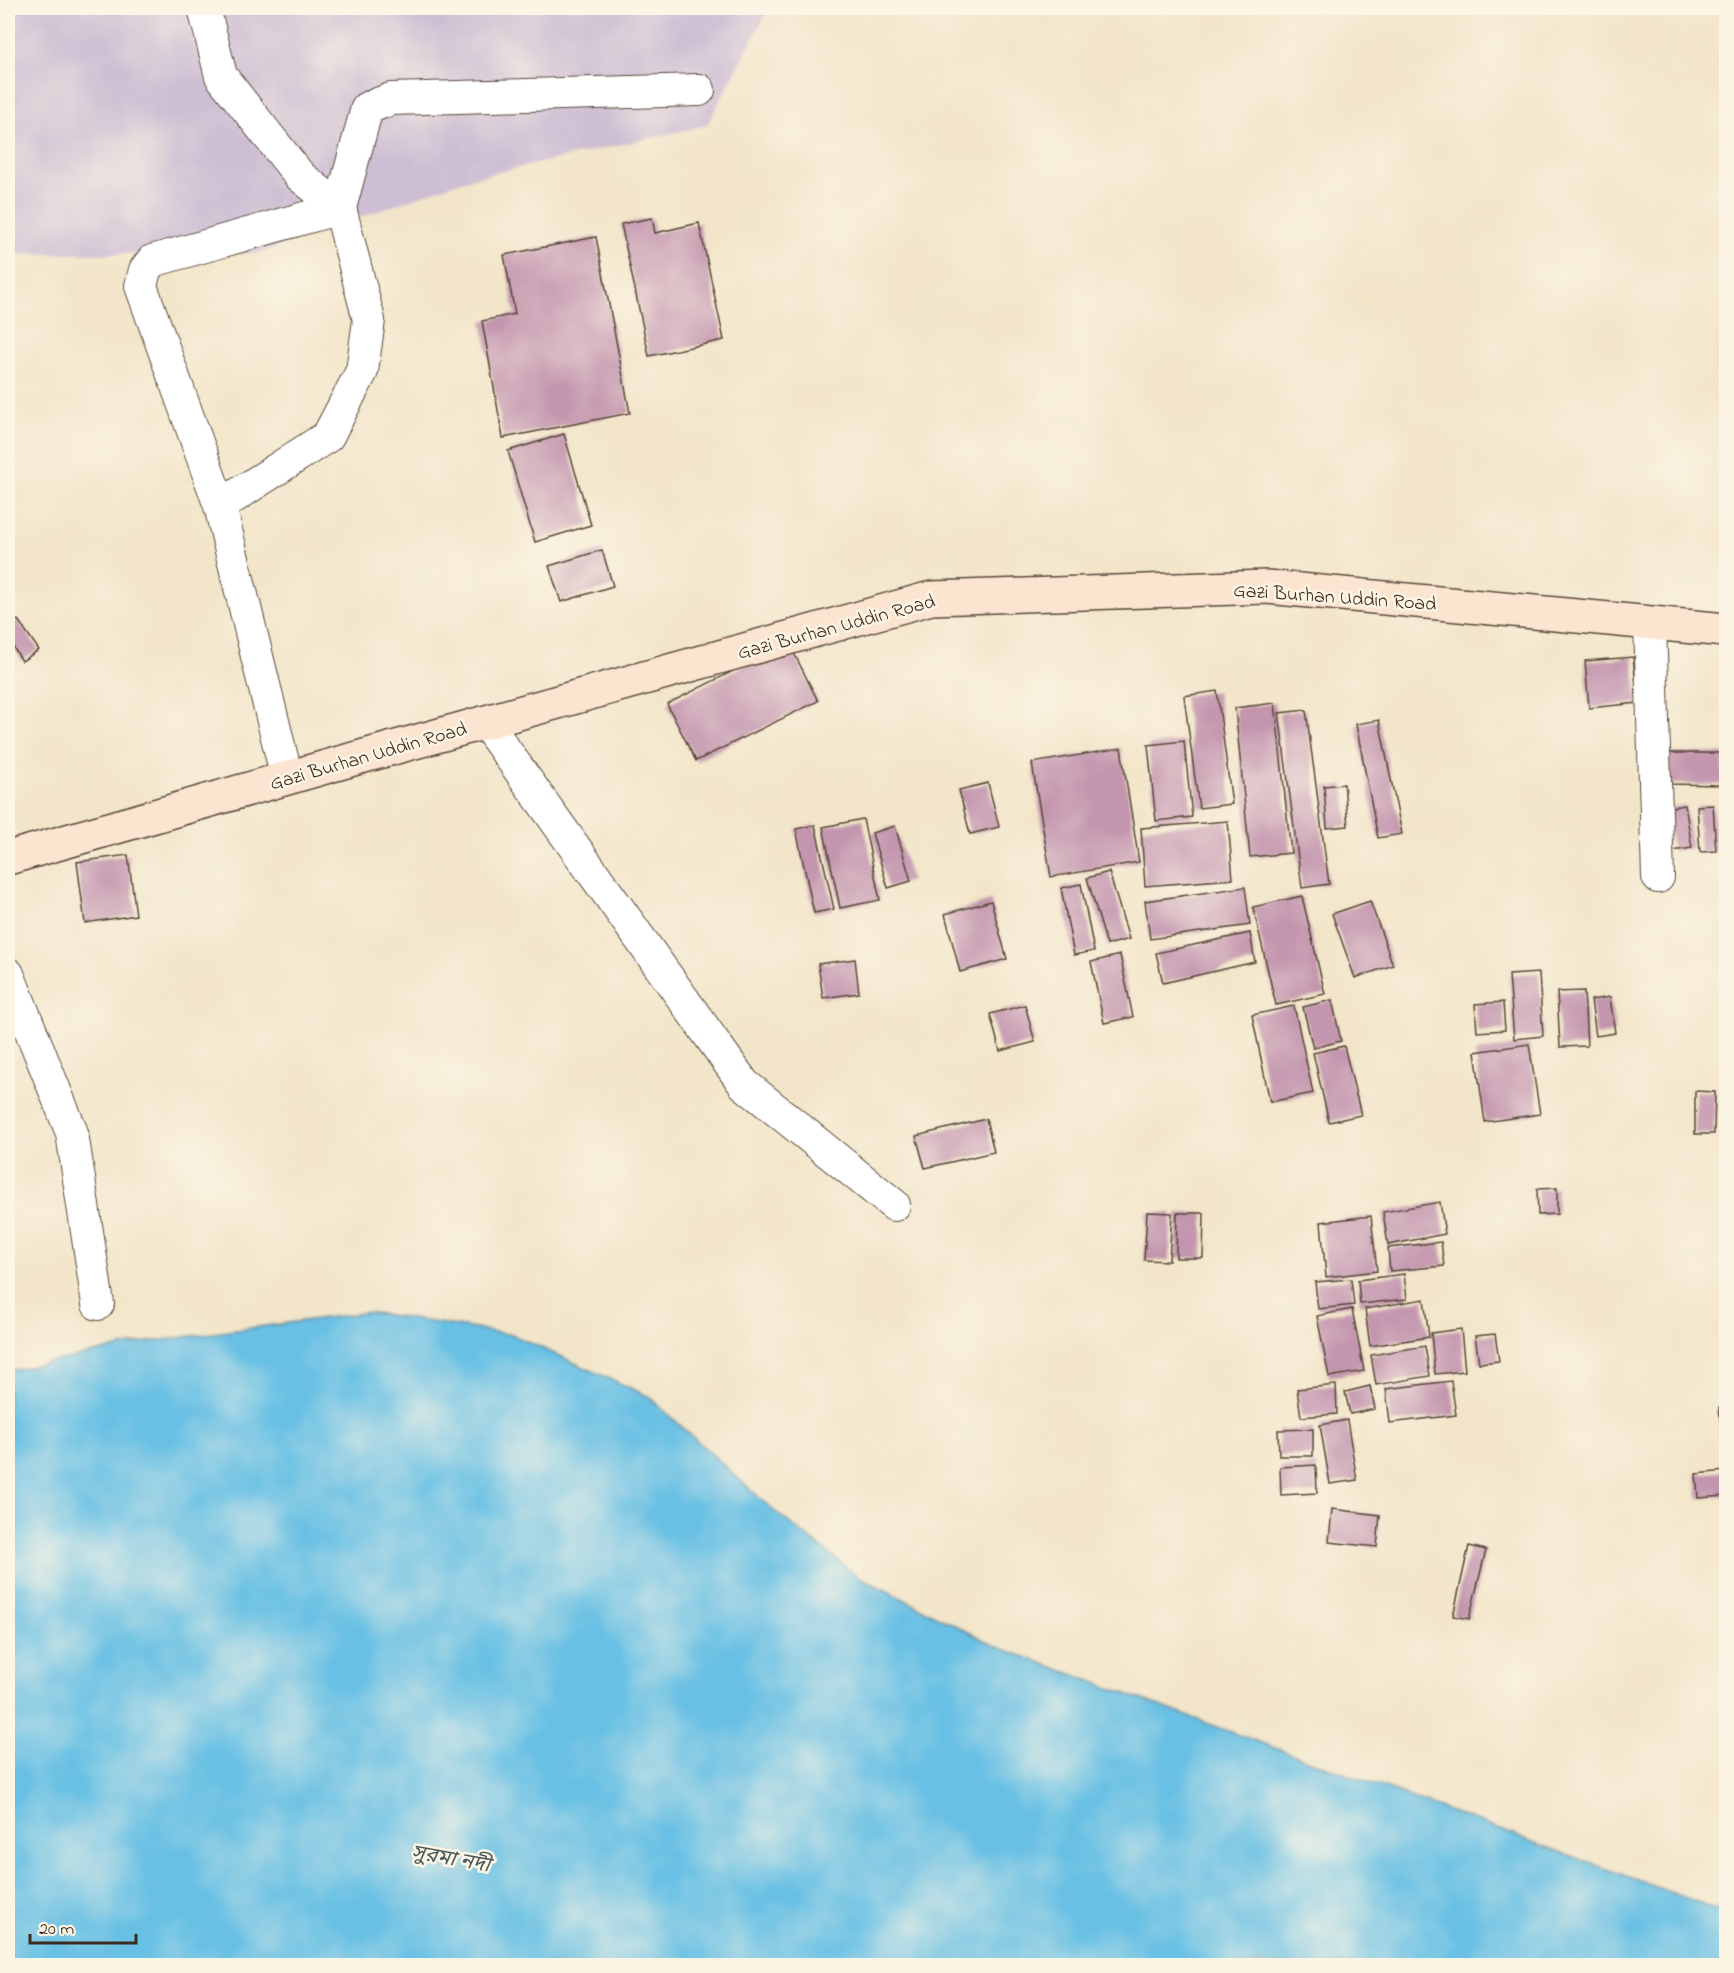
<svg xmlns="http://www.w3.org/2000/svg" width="1734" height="1973" font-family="'Indie Flower','Noto Sans Bengali',sans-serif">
<rect width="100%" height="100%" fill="#fcf5e5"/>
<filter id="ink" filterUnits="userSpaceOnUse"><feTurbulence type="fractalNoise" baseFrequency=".0167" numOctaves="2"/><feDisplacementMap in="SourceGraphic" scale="12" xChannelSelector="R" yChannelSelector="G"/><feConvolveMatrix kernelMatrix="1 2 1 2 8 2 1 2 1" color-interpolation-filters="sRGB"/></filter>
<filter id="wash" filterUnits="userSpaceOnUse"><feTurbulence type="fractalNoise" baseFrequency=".008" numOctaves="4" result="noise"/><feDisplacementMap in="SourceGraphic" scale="24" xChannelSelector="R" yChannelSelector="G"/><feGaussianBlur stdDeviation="1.35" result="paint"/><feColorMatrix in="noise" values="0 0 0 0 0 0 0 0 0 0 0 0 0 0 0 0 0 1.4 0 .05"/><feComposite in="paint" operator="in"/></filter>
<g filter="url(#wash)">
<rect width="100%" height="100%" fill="#f2e5c9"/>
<!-- industrial -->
<path fill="#cdbed3" d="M8 8H767V12L707 125 465 180 260 253 8 254Z"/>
<!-- water -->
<path fill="#67c0e4" stroke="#517581" stroke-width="1.5" d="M369 1312 513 1335 648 1396 773 1510 858 1576 998 1647 1725 1912 1726 1965H8V1371L140 1343Z"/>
<g id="blocks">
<!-- building -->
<path fill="#c395ae" d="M652 218 655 233 699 223 724 340 649 356 621 224Z
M596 237 630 413 503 438 482 321 515 314 504 255Z
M564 434 591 525 535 542 508 451Z
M602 550 613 586 561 602 549 566Z
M18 620 39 650 22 661 8 639V627Z
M789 643 818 701 696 761 667 704Z
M1633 657 1638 703 1589 708 1585 661Z
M1217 691 1232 804 1199 808 1184 696Z
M1275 703 1291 853 1250 857 1235 708Z
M1306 710 1329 884 1302 888 1279 713Z
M1379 720 1402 834 1378 838 1356 724Z
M1184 741 1192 817 1156 821 1148 745Z
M1121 748 1139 862 1051 877 1032 763Z
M1668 753H1724L1723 785 1667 784Z
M988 783 999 827 970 834 959 790Z
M1344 784 1348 826 1327 828 1324 786Z
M1685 805 1692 848 1672 851 1666 808Z
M1713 805 1716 851 1700 852 1697 806Z
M863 819 880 900 840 908 823 827Z
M1228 821 1233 879 1145 886 1141 828Z
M815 825 834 909 814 913 796 829Z
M895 826 911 881 888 888 872 833Z
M128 855 136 915 85 923 77 862Z
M1109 872 1129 939 1107 945 1087 878Z
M1081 884 1094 951 1074 955 1061 888Z
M1245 887 1250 925 1150 939 1145 901Z
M1302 896 1325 994 1276 1005 1253 907Z
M991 901 1007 959 960 972 945 914Z
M1370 901 1393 965 1355 978 1332 914Z
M1250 933 1255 962 1163 983 1156 953Z
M1120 955 1133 1017 1104 1023 1091 962Z
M855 959 859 993 823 998 818 964Z
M1539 973 1543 1036 1514 1039 1509 975Z
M1584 991 1587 1046 1560 1047 1557 992Z
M1610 997 1615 1033 1596 1036 1591 1000Z
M1332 1000 1341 1041 1313 1048 1303 1007Z
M1503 1002 1505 1030 1477 1032 1475 1004Z
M1025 1005 1035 1042 1000 1051 990 1014Z
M1294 1006 1313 1093 1270 1102 1252 1015Z
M1529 1044 1540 1114 1485 1122 1475 1052Z
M1344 1046 1361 1115 1329 1122 1313 1053Z
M1695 1091 1715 1092 1714 1134H1695Z
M986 1119 994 1152 925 1168 916 1136Z
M1557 1188V1214L1538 1215 1537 1189Z
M1440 1202 1445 1234 1388 1245 1383 1212Z
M1147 1212 1172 1213 1169 1261 1144 1260Z
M1177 1213H1204L1203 1258H1176Z
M1371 1216 1377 1271 1326 1277 1321 1222Z
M1441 1242 1444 1266 1390 1271 1388 1248Z
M1404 1274 1407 1299 1360 1304 1358 1280Z
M1351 1279 1354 1305 1318 1309 1315 1282Z
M1424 1299 1429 1337 1370 1346 1365 1309Z
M1352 1309 1364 1371 1329 1377 1317 1316Z
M1461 1329 1465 1371 1435 1374 1431 1333Z
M1495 1334 1499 1361 1479 1363 1475 1336Z
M1425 1346 1430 1376 1376 1385 1371 1355Z
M1451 1381 1456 1415 1390 1423 1386 1389Z
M1336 1385 1337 1414 1301 1417 1297 1389Z
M1370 1386 1375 1409 1350 1414 1345 1392Z
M1719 1407H1726V1452H1723Z
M1347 1420 1357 1480 1330 1484 1320 1425Z
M1313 1429V1456H1279L1278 1430Z
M1316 1465 1317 1493 1281 1495 1280 1467Z
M1726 1471V1496L1698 1498 1696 1474Z
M1332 1509 1380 1515 1377 1547 1329 1542Z
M1469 1546 1486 1550 1469 1619 1453 1616Z"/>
</g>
</g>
<g filter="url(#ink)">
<use href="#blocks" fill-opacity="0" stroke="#564638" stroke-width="1.5"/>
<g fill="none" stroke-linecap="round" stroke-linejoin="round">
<defs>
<path id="street" d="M204 8 221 76 300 176 340 208
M220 506 141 286 145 270 152 261 340 208
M1650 623 1658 877
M485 722 744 1084 894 1205
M287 778 220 506 328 436 362 371 369 320 340 208 367 108 391 99 699 90
M8 974 72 1133 98 1304"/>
<path id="secondary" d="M8 858 350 760 931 598 1267 587 1726 630"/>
</defs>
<!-- street casing -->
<use href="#street" stroke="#564638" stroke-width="34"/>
<!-- secondary casing -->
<use href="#secondary" stroke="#564638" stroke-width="36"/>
<!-- street -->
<use href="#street" stroke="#fff" stroke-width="32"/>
<!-- secondary -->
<use href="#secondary" stroke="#fce5d0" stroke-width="33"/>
</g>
</g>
<g text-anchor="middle" stroke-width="5" stroke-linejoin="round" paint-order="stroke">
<!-- street labels -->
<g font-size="20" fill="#3b2a1e" stroke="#fcf5e5">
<text transform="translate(1335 596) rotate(4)" y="7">Gazi Burhan Uddin Road</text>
<text transform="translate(836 626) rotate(-15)" y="7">Gazi Burhan Uddin Road</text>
<text transform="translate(368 755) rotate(-16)" y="7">Gazi Burhan Uddin Road</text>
</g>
<!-- water labels -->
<g font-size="21" font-style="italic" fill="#485759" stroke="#fcf5e5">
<text transform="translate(451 1858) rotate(10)" y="7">সুরমা নদী</text>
</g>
</g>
<!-- margin -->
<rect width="1734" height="1973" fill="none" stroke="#fcf5e5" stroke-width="30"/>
<!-- scale -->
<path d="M30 1934v9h106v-9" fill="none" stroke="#3b2a1e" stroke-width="3"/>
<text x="39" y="1934" font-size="18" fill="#3b2a1e" stroke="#fcf5e5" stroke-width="4.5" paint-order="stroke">20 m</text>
</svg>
